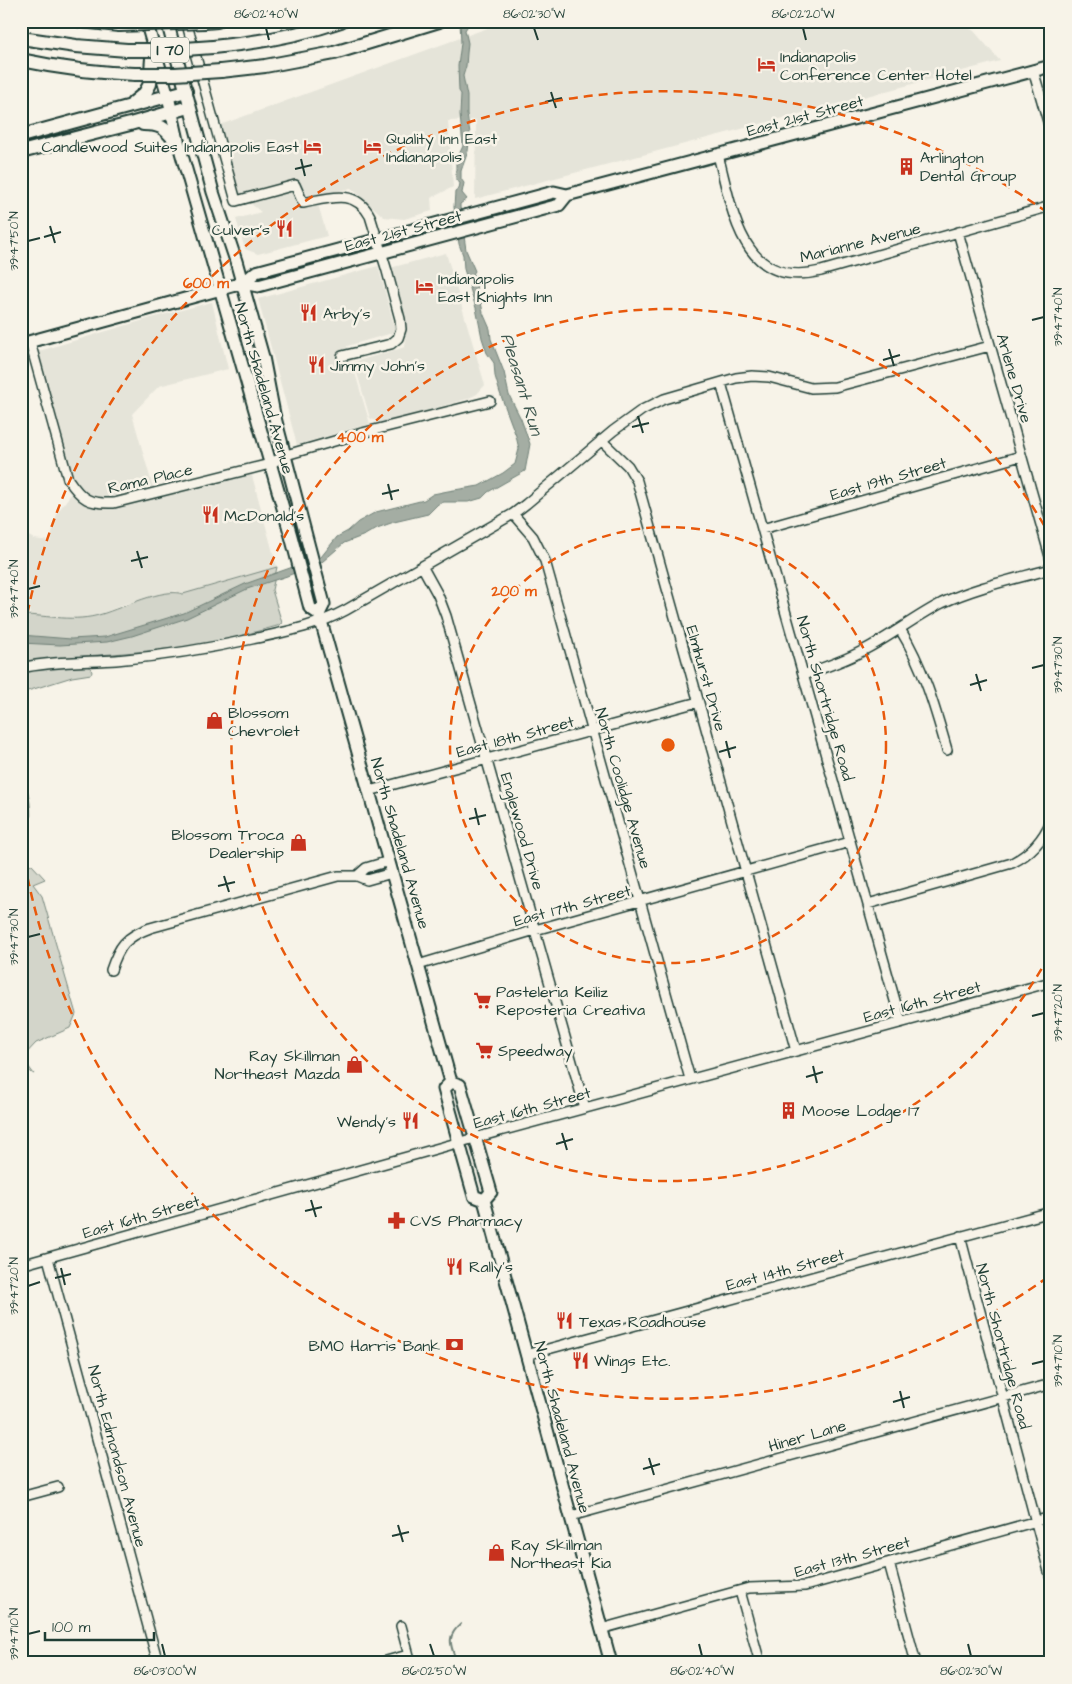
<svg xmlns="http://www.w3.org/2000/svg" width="1072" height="1684" font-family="'Architects Daughter',sans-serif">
<rect width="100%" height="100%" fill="#f7f3e8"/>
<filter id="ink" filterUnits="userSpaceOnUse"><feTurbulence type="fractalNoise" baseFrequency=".02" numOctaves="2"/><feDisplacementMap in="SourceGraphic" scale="10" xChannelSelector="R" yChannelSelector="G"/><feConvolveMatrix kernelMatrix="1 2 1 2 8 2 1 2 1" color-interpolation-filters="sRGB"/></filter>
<g filter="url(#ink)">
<!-- built -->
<path fill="#e5e4d9" d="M507 21H958L974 31 1000 61 475 199 476 120 448 121 453 187 431 198 432 211 404 219 384 217 351 188 316 197 327 236 258 254 245 249 236 219 261 212 238 193 220 125Z
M446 253 485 385 477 394 467 399 381 424 370 418 354 362 405 347 406 338 390 268Z
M378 266 396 332 347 346 370 424 297 445 258 299Z
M212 302 228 369 159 386 132 414 156 498 251 472 277 567 183 594 176 591 161 595 125 604 102 614 79 619 31 616 26 603 21 577V535L25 534 34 539 50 541 57 513 71 494 65 482 29 354 151 318Z"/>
<!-- green -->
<path fill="#d3d5ca" stroke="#79897f" d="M277 567 272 590 282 623 277 626C261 630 245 635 229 639 178 650 124 653 72 657L90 667 92 672 91 674 72 677 21 693V615C48 615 75 623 102 614 122 608 164 587 183 594Z
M21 768C26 785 33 805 30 822 29 832 25 840 26 850L21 854Z
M21 857 24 863 32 865 45 879 33 884 42 896 76 1014 70 1028 36 1043 22 1058 34 1074 21 1066Z"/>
<!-- water -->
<path fill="#a4ada3" stroke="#6f8077" d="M460 21H468L467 27 465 30 468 43 467 53 466 66 463 76 467 96V114L470 133 468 151 461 171V179L464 183 462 193 467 199 460 204V207L466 250 475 271 473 274 477 290 480 296 483 313 490 329 491 339 504 372 509 395 521 419 530 444 525 471 488 492 482 498 468 502H444L438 504 428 514 394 522 377 528 365 535 344 543 322 562 287 576 247 589 187 618 132 636 107 642 60 645 21 643V635L71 639 105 637 184 613 245 584 321 557 337 537 348 531 358 522 376 512 424 500 433 494 448 491 479 486 503 473 515 464 519 449 516 436 500 393 495 376 494 363 487 353 482 338 476 308 464 269 463 255 459 244 454 207 455 192 459 189 460 183 456 180V161L463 146 460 115 461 94 459 91 458 66 461 43Z"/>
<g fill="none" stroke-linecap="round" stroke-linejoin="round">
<!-- stream -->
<path stroke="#6f8077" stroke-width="2" d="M457 1663C451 1646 445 1637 461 1624"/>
<defs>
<path id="minor" d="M186 21 236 201 295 185 303 203C329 198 355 188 370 216L387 271 400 319 401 329 398 338 391 344 342 356
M1033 70 1051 132
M718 155C733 211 741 290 821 271L1051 206
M958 232 1051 560
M30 342 68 479C82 500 89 504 114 503L270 464 286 455 362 433 490 401
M721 383 901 1022
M601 440 628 466 637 481 796 1051
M513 514 533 537 545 561 690 1079
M762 529 1021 456
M422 566 438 595 446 616 585 1108
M900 629C923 666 935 708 947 750
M21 668C50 661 86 662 116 660 162 656 207 649 252 639 285 632 317 626 346 610L513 514 526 504 613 431 642 410 664 399 736 378 752 376 769 377 811 388 835 387 990 346
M804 675C824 667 845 661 864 650 891 636 915 617 942 603 976 587 1015 579 1051 569
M369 791 698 702
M357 876 366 868 389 861
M868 904 1012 863C1030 854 1043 840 1051 821
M418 965 535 930 850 842
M111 970C119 946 125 937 150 928L338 876H357L367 880 392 873
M960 1236 1051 1579
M48 1258 158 1663
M21 1265 489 1134 1051 982
M526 1355 1051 1212
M21 1497 58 1487
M571 1516 1051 1384
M889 1563 916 1663
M740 1591 760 1663
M401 1626 411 1663
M601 1629 749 1588 805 1586 1051 1517
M379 1663 408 1655"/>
<path id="major" d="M146 21 168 96 179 145 291 536 310 608 319 614 451 1082
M167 21 213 192 236 261 263 357 274 414 324 604 319 614
M243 283 258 286 559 205 567 195
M21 344 243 283 256 272 554 192 567 195 1051 66
M451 1082 444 1089 474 1196 484 1200
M451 1082 460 1085 491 1192 484 1200
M484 1200 611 1663"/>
<path id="highway" d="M81 21 119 25
M205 22 217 21
M21 38 76 46 127 50
M213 47C256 43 300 35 341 21
M21 60C59 68 97 73 135 74
M221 71 265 66 334 53 439 21
M133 103 145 93 150 84 153 45
M143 124C165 124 165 130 179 145
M21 136 186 91
M21 152 130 124 189 107"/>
</defs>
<!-- minor casing -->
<use href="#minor" stroke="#1f3d34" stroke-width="12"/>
<!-- major casing -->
<use href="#major" stroke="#1f3d34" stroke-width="15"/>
<!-- highway casing -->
<use href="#highway" stroke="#1f3d34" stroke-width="16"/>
<!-- minor -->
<use href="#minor" stroke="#f7f3e8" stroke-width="9"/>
<!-- major -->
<use href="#major" stroke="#f7f3e8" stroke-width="11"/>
<!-- highway -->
<use href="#highway" stroke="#f7f3e8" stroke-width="12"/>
<defs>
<path id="highway-bridge" d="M119 25 205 22
M127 50H171L213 47
M135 74H175L221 71"/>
</defs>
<!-- highway-bridge casing -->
<use href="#highway-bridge" stroke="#1f3d34" stroke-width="16" stroke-linecap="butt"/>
<!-- highway-bridge -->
<use href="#highway-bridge" stroke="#f7f3e8" stroke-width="12"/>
</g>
</g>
<!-- ticks -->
<path fill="none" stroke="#1f3d34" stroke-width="2" d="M266 28 269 40M534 28 538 40M803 28 806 40M551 92 556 108M545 102 562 98M301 159 305 176M295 169 312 165M50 226 55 243M44 237 61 232M28 241 40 238M1032 320 1044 317M889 349 894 366M883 360 900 355M638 416 643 433M632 427 649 423M388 484 392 500M382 494 399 490M137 551 142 568M131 561 148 557M28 589 40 586M1032 668 1044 665M976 674 981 691M970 685 987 680M726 741 730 758M719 752 736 747M475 808 479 825M469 819 486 815M224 876 229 892M218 886 235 882M28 937 40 934M1032 1016 1044 1013M813 1066 817 1083M806 1077 823 1072M562 1133 567 1150M556 1144 573 1139M311 1200 316 1217M305 1211 322 1207M61 1268 65 1285M55 1278 71 1274M28 1286 40 1282M1032 1364 1044 1361M900 1391 904 1408M893 1402 910 1397M649 1458 654 1475M643 1469 660 1464M398 1525 403 1542M392 1536 409 1532M28 1634 40 1631M162 1644 165 1656M430 1644 434 1656M699 1644 702 1656M968 1644 971 1656"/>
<!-- distance rings -->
<g fill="none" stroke="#e8590c" stroke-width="2.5" stroke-dasharray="9 6">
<circle cx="668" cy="745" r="218"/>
<path d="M1049 956A436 436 0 1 1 1049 534"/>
<path d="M1048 1277A654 654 0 0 1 22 847M22 643A654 654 0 0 1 1048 213"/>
</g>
<!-- icons -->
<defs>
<symbol id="hotel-bare" viewBox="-9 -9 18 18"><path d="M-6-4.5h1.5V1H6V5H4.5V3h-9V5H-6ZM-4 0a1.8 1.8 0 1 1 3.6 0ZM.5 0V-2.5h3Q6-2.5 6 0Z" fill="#c8321e" stroke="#f7f3e8" stroke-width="2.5" paint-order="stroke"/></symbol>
<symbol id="building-bare" viewBox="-9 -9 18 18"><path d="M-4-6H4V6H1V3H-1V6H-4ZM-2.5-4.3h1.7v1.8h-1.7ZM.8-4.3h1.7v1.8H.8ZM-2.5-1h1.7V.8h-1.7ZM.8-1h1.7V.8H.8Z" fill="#c8321e" stroke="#f7f3e8" stroke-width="2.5" paint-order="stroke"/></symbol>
<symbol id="restaurant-bare" viewBox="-9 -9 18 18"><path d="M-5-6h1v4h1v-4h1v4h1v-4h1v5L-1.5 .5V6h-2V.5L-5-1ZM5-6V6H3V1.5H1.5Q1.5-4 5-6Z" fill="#c8321e" stroke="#f7f3e8" stroke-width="2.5" paint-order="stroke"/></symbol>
<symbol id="shop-bare" viewBox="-9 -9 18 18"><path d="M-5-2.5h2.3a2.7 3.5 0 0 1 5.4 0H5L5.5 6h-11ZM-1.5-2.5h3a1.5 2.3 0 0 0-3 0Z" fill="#c8321e" stroke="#f7f3e8" stroke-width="2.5" paint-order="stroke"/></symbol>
<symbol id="supermarket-bare" viewBox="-9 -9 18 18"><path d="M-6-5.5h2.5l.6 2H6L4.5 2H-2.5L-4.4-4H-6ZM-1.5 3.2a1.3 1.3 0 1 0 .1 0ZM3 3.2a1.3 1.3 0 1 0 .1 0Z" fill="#c8321e" stroke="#f7f3e8" stroke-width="2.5" paint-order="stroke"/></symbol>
<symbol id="pharmacy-bare" viewBox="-9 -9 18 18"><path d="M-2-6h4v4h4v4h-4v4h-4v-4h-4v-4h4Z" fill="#c8321e" stroke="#f7f3e8" stroke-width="2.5" paint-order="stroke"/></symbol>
<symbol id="bank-bare" viewBox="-9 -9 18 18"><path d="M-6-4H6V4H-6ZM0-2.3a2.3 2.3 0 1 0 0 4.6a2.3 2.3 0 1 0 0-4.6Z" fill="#c8321e" stroke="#f7f3e8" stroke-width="2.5" paint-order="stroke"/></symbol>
</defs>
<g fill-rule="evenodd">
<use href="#hotel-bare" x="754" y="52" width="25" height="25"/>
<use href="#hotel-bare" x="300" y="134" width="25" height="25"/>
<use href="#hotel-bare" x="360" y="134" width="25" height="25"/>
<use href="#building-bare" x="894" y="154" width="25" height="25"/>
<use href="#restaurant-bare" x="272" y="216" width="25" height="25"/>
<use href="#hotel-bare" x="412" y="274" width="25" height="25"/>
<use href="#restaurant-bare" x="296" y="300" width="25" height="25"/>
<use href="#restaurant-bare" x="304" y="352" width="25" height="25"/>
<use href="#restaurant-bare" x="198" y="502" width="25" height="25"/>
<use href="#shop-bare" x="202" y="708" width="25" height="25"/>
<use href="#shop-bare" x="286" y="830" width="25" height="25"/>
<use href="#supermarket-bare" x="470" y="988" width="25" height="25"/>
<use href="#supermarket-bare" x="472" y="1038" width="25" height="25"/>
<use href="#shop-bare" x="342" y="1052" width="25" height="25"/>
<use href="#building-bare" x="776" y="1098" width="25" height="25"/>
<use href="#restaurant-bare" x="398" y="1108" width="25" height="25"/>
<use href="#pharmacy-bare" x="384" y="1208" width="25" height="25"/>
<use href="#restaurant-bare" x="442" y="1254" width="25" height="25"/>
<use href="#restaurant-bare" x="552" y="1308" width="25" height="25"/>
<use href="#bank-bare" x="442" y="1332" width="25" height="25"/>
<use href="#restaurant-bare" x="568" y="1348" width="25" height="25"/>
<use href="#shop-bare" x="484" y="1540" width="25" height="25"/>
</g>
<g text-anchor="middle" stroke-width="5" stroke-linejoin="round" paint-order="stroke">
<!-- shield labels -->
<rect fill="#f7f3e8" stroke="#60746a" stroke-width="1" x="151" y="37.5" width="38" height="25" rx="4"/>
<g font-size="15" font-weight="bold" fill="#1f3d34">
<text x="170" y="55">I 70</text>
</g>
<!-- poi labels -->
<g font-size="16" fill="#1f3d34" stroke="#f7f3e8" text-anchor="start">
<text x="780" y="62">Indianapolis<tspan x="780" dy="18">Conference Center Hotel</tspan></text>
<text x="386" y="144">Quality Inn East<tspan x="386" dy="18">Indianapolis</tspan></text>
<text x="299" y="152" text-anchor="end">Candlewood Suites Indianapolis East</text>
<text x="920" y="163">Arlington<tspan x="920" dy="18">Dental Group</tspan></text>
<text x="270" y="235" text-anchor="end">Culver's</text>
<text x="438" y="284">Indianapolis<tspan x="438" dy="18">East Knights Inn</tspan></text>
<text x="323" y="319">Arby's</text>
<text x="330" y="371">Jimmy John's</text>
<text x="224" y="521">McDonald's</text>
<text x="228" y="718">Blossom<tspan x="228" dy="18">Chevrolet</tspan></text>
<text x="284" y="840" text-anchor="end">Blossom Troca<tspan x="284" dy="18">Dealership</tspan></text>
<text x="496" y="997">Pasteleria Keiliz<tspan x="496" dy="18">Reposteria Creativa</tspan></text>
<text x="498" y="1056">Speedway</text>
<text x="340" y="1061" text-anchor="end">Ray Skillman<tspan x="340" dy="18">Northeast Mazda</tspan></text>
<text x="802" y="1116">Moose Lodge 17</text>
<text x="396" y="1127" text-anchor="end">Wendy's</text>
<text x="410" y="1226">CVS Pharmacy</text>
<text x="469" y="1272">Rally's</text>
<text x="579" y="1327">Texas Roadhouse</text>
<text x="440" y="1351" text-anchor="end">BMO Harris Bank</text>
<text x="594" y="1366">Wings Etc.</text>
<text x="511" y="1550">Ray Skillman<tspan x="511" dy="18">Northeast Kia</tspan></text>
</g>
<!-- street labels -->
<g font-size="16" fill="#1f3d34" stroke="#f7f3e8">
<text transform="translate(805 115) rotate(-15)" y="6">East 21st Street</text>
<text transform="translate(403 230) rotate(-15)" y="6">East 21st Street</text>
<text transform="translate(860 242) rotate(-14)" y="6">Marianne Avenue</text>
<text transform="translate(1015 378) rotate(74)" y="6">Arlene Drive</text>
<text transform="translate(265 388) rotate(74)" y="6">North Shadeland Avenue</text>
<text transform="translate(150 478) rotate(-13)" y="6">Rama Place</text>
<text transform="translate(888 478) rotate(-16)" y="6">East 19th Street</text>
<text transform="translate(707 678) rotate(74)" y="6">Elmhurst Drive</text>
<text transform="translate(826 698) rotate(74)" y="6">North Shortridge Road</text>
<text transform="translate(515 736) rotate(-15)" y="6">East 18th Street</text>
<text transform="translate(624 788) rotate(74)" y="6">North Coolidge Avenue</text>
<text transform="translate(523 831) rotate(74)" y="6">Englewood Drive</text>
<text transform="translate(401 843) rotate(74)" y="6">North Shadeland Avenue</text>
<text transform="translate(572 905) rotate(-15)" y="6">East 17th Street</text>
<text transform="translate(922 1001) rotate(-15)" y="6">East 16th Street</text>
<text transform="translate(532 1107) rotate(-15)" y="6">East 16th Street</text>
<text transform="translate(141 1216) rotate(-16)" y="6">East 16th Street</text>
<text transform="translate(785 1269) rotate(-15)" y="6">East 14th Street</text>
<text transform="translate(1004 1346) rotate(75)" y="6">North Shortridge Road</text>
<text transform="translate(563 1427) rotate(75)" y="6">North Shadeland Avenue</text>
<text transform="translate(807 1435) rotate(-16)" y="6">Hiner Lane</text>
<text transform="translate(118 1456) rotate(75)" y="6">North Edmondson Avenue</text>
<text transform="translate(852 1556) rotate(-15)" y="6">East 13th Street</text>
</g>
<!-- water labels -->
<g font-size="18" font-style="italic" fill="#405950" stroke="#f7f3e8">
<text transform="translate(522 384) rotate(73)" y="6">Pleasant Run</text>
</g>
</g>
<circle cx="668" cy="745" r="8" fill="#e8590c" stroke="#f7f3e8" stroke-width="2.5"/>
<g font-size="15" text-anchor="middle" font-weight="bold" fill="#e8590c" stroke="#f7f3e8" stroke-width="5" stroke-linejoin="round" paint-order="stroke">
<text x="206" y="288">600 m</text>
<text x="360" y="442">400 m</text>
<text x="514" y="596">200 m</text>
</g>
<!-- margin -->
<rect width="1072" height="1684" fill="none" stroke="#f7f3e8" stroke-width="55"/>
<!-- scale -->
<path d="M45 1632v8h109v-8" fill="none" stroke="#1f3d34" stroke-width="2.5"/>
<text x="52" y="1632" font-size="15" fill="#1f3d34" stroke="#f7f3e8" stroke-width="4" paint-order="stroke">100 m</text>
<rect x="28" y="28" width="1016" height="1628" fill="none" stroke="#1f3d34" stroke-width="2"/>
<g font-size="12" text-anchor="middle" fill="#1f3d34">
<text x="266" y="18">86°02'40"W</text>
<text x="534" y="18">86°02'30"W</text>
<text x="803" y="18">86°02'20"W</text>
<text transform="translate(14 241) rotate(-90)" y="4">39°47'50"N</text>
<text transform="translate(1058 317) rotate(-90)" y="4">39°47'40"N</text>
<text transform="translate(14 589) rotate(-90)" y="4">39°47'40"N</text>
<text transform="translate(1058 665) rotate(-90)" y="4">39°47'30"N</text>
<text transform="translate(14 937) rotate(-90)" y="4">39°47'30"N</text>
<text transform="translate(1058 1013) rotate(-90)" y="4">39°47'20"N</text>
<text transform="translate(14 1286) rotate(-90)" y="4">39°47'20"N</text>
<text transform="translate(1058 1361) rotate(-90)" y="4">39°47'10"N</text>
<text transform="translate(14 1634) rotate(-90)" y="4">39°47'10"N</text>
<text x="165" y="1675">86°03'00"W</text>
<text x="434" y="1675">86°02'50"W</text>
<text x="702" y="1675">86°02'40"W</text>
<text x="971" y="1675">86°02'30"W</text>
</g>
</svg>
